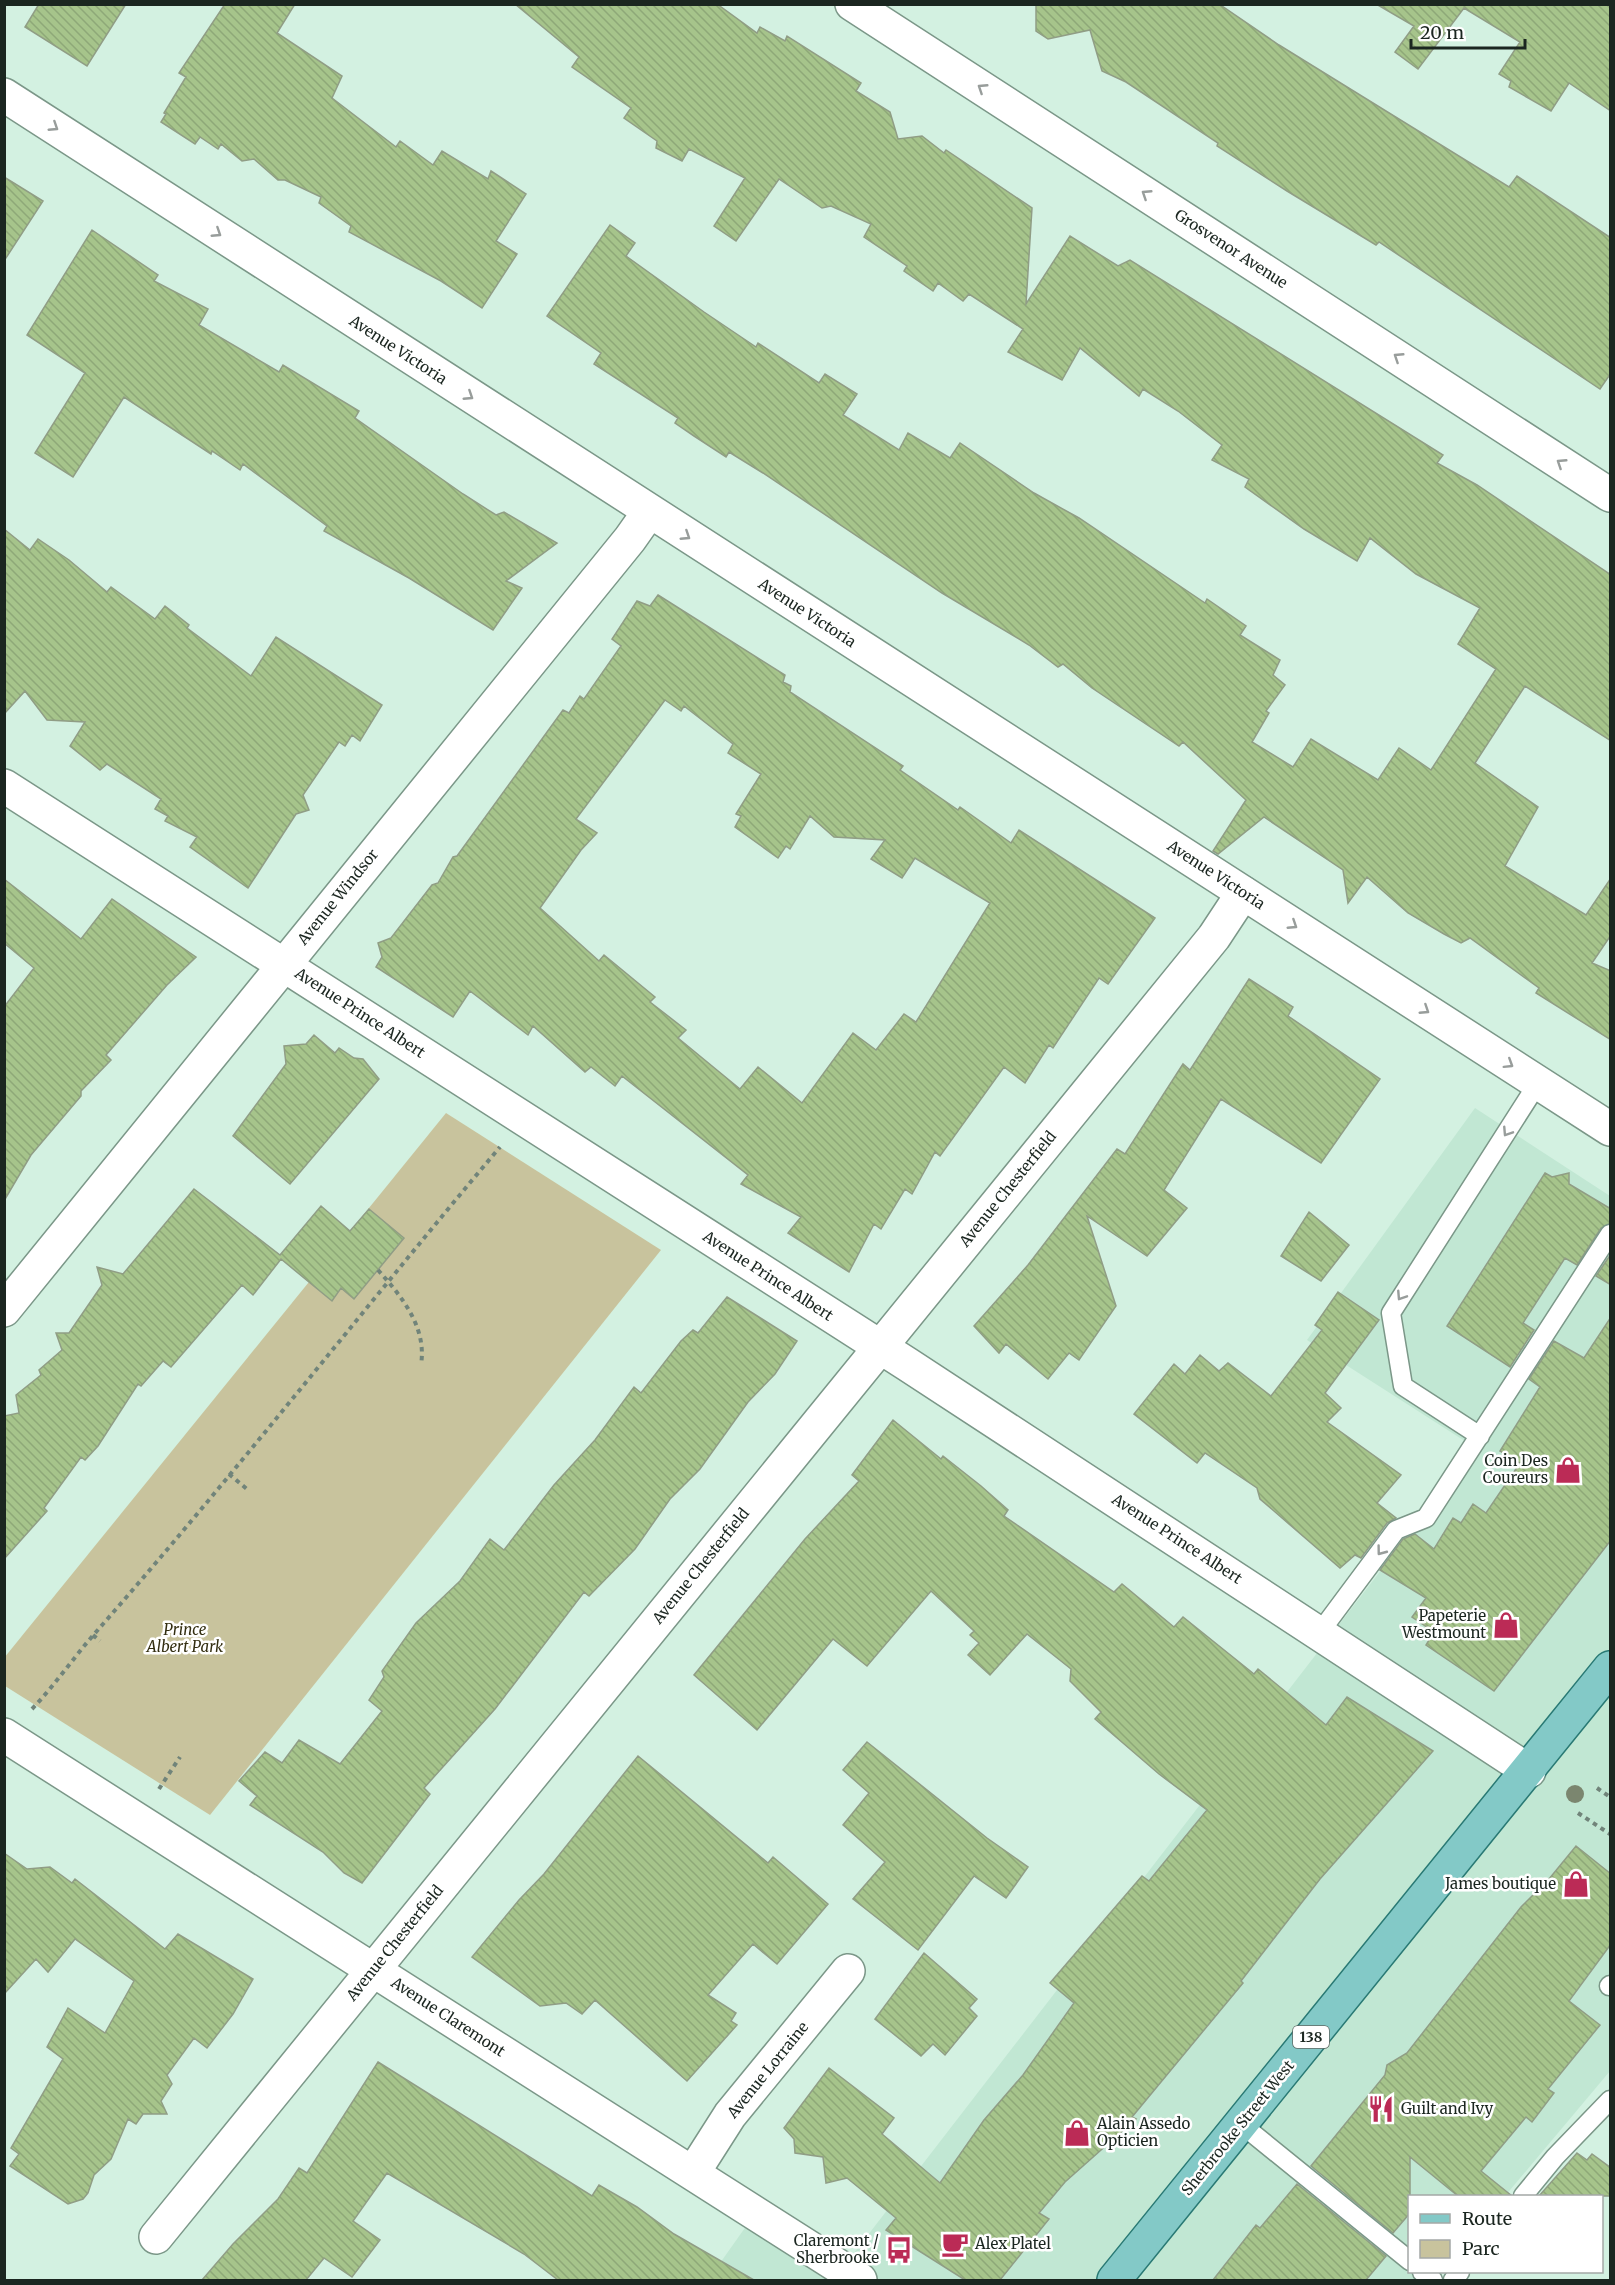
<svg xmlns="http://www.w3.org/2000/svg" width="1615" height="2285" font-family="Merriweather,serif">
<defs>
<pattern id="building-back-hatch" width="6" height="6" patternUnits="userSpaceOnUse" patternTransform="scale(1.5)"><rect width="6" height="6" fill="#a6c48b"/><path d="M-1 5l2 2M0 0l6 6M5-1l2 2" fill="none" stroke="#8ea878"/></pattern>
</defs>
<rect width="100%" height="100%" fill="#d3f1e1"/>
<!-- built -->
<path fill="#c1e7d3" d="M1475 1108 1610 1196V2071L1505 2196H1410V2272H1442L1434 2280H708L747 2225 834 2279 1402 1543 1471 1445 1307 1340Z"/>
<!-- green -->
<path fill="#c8c39d" d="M446 1113 661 1250 210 1815 5 1686 4 1658Z"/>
<!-- building -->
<path fill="url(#building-back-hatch)" stroke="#909d85" stroke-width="1.5" fill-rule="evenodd" d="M39 4H126L87 66 25 27Z
M225 4H295L277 33 342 76 332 98 396 147 400 141 433 165 442 151 488 179 491 171 526 194 496 241 517 254 482 308 441 281 349 232 351 226 319 203 321 197 285 180H278L254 159 242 161 221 144 218 149 200 137 195 144 161 122 166 114 164 113 186 77 179 73Z
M515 4H717L757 33 760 27 785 41 787 36 861 83 856 91 890 112 898 139 922 136 944 153 946 150 1032 208 1026 304 1070 236 1118 266 1130 260 1443 455 1437 463 1477 485 1611 575V741L1525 686 1475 763 1538 807 1505 866 1586 915 1611 878V935L1592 963 1611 971V1040L1536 993 1539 988 1470 938 1461 943 1444 934 1408 913 1367 877 1348 903 1343 870 1264 817 1218 854 1213 851 1246 800 1183 742 1179 746 1092 688 1063 664 1058 667 1029 645 942 593 763 473 729 452 726 457 694 436 675 423 678 418 594 364 601 353 547 316 610 225 635 243 626 256 704 312 756 347 758 343 819 383 825 374 857 394 843 415 899 450 908 433 950 458 960 443 1034 493 1079 518 1205 603 1207 599 1246 626 1240 635 1280 660 1273 675 1285 685 1266 711 1269 713 1252 742 1293 767 1311 739 1378 780 1399 748 1431 770 1496 669 1458 644 1480 608 1416 574 1370 538 1357 561 1304 529 1245 487 1249 479 1212 460 1222 445 1178 411 1143 389 1139 396 1080 348 1062 380 1008 352 1023 329 969 294 963 301 938 283 933 291 904 271 907 266 864 237 871 224 831 206 822 208 779 179 736 241 714 226 745 178 689 149 682 161 656 148 657 141 624 118 631 108 572 67 579 57Z
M1036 4H1219L1279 45 1509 187 1517 176 1611 238V373L1600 389 1379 242 1376 245 1287 191 1217 146 1218 143 1126 82 1102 71 1090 30 1048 39 1036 31Z
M1376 4H1611V111L1569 83 1551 111 1509 87 1511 81 1499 74 1520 42 1464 8 1418 69 1395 52 1414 26Z
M4 177 43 201 4 261Z
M92 230 158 275 154 281 208 309 199 325 279 372 283 365 359 411 355 418 463 494 496 515 504 512 557 543 506 581 522 588 493 630 409 578 324 531 327 526 243 464 240 470 212 451 211 454 124 397 73 477 35 453 85 373 27 335Z
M4 529 30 550 38 539 69 560 107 592 111 587 155 619 165 606 189 625 187 628 251 676 276 637 382 705 360 741 352 735 345 746 339 742 303 795 309 810 296 814 248 888 190 847 197 837 165 821 168 816 155 809 161 799 107 764 100 770 70 746 85 722 47 720 25 691 4 714Z
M658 595 785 675 783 682 791 686 790 692 903 766 900 770 958 810 960 807 1011 843 1019 830 1155 918 1108 984 1099 978 1053 1048 1049 1045 1025 1083 1004 1067 940 1156 935 1152 912 1194 905 1189 881 1229 874 1224 849 1272 788 1233 801 1217 741 1184 748 1175 622 1076 615 1086 591 1067 585 1072 533 1026 528 1035 470 991 453 1017 376 967 382 957 378 943 391 938 432 885 438 883 453 857 457 856 563 710 569 713 580 696 584 699 621 646 612 639 637 601 650 606ZM665 700 681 711 684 706 733 744 728 753 761 774 736 814 741 816 735 827 778 858 786 846 790 849 810 816 834 837 885 840 871 859 902 878 915 858 990 903 916 1022 904 1014 876 1050 853 1033 802 1103 758 1067 740 1089 678 1038 686 1030 650 1002 655 997 604 955 599 961 540 908 581 850 597 833 576 819Z
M4 879 81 939 112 899 196 957 167 985 106 1055 111 1060 81 1091V1096L31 1155 4 1201V1007L34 968 4 943Z
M1249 979 1293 1007 1288 1016 1380 1079 1321 1163 1221 1099 1164 1190 1187 1208 1147 1256 1087 1216 1116 1306 1079 1360 1069 1353 1048 1379 1006 1344 999 1353 974 1326 1028 1265 1117 1149 1125 1154 1183 1064 1190 1070Z
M314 1035 335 1053 339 1048 354 1058 363 1059 379 1079 290 1184 233 1136 286 1064 284 1046 306 1044Z
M1545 1173 1552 1177 1569 1173V1184L1611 1209V1223L1601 1228 1577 1265 1565 1258 1523 1323 1534 1330 1510 1367 1447 1326Z
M194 1189 280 1255 321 1206 350 1231 369 1209 404 1238 354 1299 341 1288 332 1301 281 1259 253 1295 242 1285 171 1367 163 1361 141 1386 138 1384 98 1446 85 1460 81 1457 44 1508 47 1511 4 1559V1416L19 1413 16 1395 41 1375 39 1370 62 1350 56 1333H69L102 1285 97 1267 123 1274Z
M1309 1212 1349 1245 1321 1281 1281 1256Z
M1611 1254V1285L1596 1276Z
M1338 1292 1379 1320 1325 1393 1341 1408 1327 1422 1401 1475 1377 1503 1396 1518 1387 1523 1361 1558 1355 1555 1340 1568 1260 1499 1257 1488 1205 1453 1197 1463 1134 1414 1174 1364 1185 1374 1200 1355 1219 1371 1228 1363 1271 1396 1322 1330 1315 1325Z
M727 1297 797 1341 775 1374 748 1402 700 1469 670 1499 635 1549 589 1596 584 1592 495 1709 424 1788 430 1794 362 1883 344 1873 323 1852 250 1805 257 1796 239 1781 265 1752 282 1763 299 1740 340 1764 382 1711 369 1700 384 1677 382 1671 416 1623 460 1581 490 1539 504 1550 554 1485 595 1440 634 1387 641 1393 681 1341 693 1330 698 1333Z
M1611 1317V1540L1494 1691 1426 1645 1434 1632 1412 1617 1426 1598 1380 1570 1403 1539 1415 1534 1434 1549 1453 1518 1461 1523 1473 1504 1486 1513 1520 1463 1500 1451 1540 1387 1529 1379 1554 1341 1584 1358Z
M893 1420 941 1459 943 1456 981 1486 1008 1510 1004 1516 1114 1592 1122 1584 1174 1627 1183 1617 1254 1674 1258 1669 1326 1725 1347 1697 1433 1751 1320 1879 1241 1981 1243 1983 1132 2117 1136 2119 1065 2182 1039 2213 1049 2219 1000 2280H965L886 2230 896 2218 847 2178 826 2183 823 2157 795 2153 794 2139 784 2128 829 2068 894 2118 882 2134 940 2183 984 2120 1023 2075 1074 2003 1050 1983 1142 1876 1149 1881 1207 1810 1159 1774 1095 1719 1101 1712 1070 1681 1071 1669 1027 1634 990 1675 968 1655 979 1643 970 1635 974 1631 931 1591 867 1666 833 1639 757 1730 694 1675 805 1539 859 1481 852 1475Z
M867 1742 987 1838 1028 1867 1006 1898 974 1876 918 1950 853 1899 885 1862 843 1825 869 1793 843 1770Z
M638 1756 768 1863 773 1857 828 1904 777 1964 753 1944 708 1995 736 2013 731 2021 737 2025 687 2081 595 2000 582 2014 566 2003 540 2006 472 1957 519 1900 544 1874Z
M1576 1846 1611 1874V1944L1569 2001 1600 2025 1548 2089 1554 2093 1532 2122 1526 2117 1481 2171 1512 2196H1458L1410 2157V2213L1393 2233 1311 2166 1385 2075 1387 2065 1407 2053 1521 1907 1549 1879Z
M4 1853 27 1869 50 1867 72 1883 75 1879 165 1949 178 1934 253 1979 233 2014 207 2048 194 2038 167 2075 172 2084 161 2101 167 2114H143L136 2124 128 2119 111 2159 94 2175 88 2193 83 2199 68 2204 10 2166 19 2154 11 2148 63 2059 47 2047 68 2008 105 2033 134 1981 75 1939 48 1972 36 1959 4 1994Z
M924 1953 977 1999 969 2008 977 2016 945 2055 933 2044 921 2056 875 2019Z
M378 2062 592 2196 599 2185 637 2207 674 2234 754 2280H558L524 2254 387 2173 353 2221 380 2240 352 2277 324 2258 306 2280H202L233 2244 278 2199 299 2168 307 2173Z
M1577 2153 1587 2160 1592 2154 1611 2168V2196H1539Z
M1297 2184 1386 2256 1366 2280H1213L1256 2225 1260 2228Z"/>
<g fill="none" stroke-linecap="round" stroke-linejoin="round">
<defs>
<path id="service" d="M1480 1436 1403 1386 1391 1313 1538 1083
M1320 1632 1396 1530 1426 1518 1610 1234
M1609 1986 1610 1985
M1241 2124 1410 2261
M1523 2196 1555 2157 1610 2100
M1422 2272 1433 2280
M1453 2280 1460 2272"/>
<path id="minor" d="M852 4 1610 495
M4 786 907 1364 1529 1771
M4 1310 630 539 649 512
M4 1735 860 2280
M693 2173 730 2115 848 1971
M156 2237 1214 937 1243 893"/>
<path id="tertiary" d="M4 95 1610 1129"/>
<path id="primary" d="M1114 2280 1610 1668"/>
</defs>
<!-- service casing -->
<use href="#service" stroke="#7b9788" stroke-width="21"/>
<!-- minor casing -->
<use href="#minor" stroke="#7b9788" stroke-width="36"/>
<!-- tertiary casing -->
<use href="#tertiary" stroke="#7b9788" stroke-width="36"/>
<!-- primary casing -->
<use href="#primary" stroke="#297974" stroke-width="36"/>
<!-- path -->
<path stroke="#71847a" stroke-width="4" stroke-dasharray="4.5 4.5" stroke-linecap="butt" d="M378 1270C402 1297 427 1327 421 1365
M229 1474 248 1490
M93 1635 100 1641
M32 1709C55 1685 74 1657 96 1632 235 1474 364 1308 500 1147
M1597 1788 1610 1797
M159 1789 180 1757
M1578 1813 1610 1834"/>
<!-- service -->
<use href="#service" stroke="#fff" stroke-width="18"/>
<!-- minor -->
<use href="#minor" stroke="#fff" stroke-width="33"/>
<!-- tertiary -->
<use href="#tertiary" stroke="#fff" stroke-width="33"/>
<!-- primary -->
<use href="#primary" stroke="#83c9c7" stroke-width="33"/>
</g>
<!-- trees -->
<circle fill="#7b866f" cx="1575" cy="1794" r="9"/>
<!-- one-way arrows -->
<defs><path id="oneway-chevron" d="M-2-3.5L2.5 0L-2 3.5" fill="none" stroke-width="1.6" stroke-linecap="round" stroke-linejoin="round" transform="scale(1.5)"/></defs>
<g stroke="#989d9b">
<use href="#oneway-chevron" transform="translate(982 88) rotate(-147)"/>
<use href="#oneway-chevron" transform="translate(54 127) rotate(33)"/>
<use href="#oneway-chevron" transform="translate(1146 194) rotate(-147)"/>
<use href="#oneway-chevron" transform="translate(217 233) rotate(33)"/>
<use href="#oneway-chevron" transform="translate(1398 357) rotate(-147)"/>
<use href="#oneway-chevron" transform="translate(469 396) rotate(33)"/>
<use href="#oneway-chevron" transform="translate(1561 463) rotate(-147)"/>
<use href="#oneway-chevron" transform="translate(686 536) rotate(33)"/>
<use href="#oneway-chevron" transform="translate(1293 925) rotate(33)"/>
<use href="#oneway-chevron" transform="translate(1425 1010) rotate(33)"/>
<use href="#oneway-chevron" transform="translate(1509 1064) rotate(32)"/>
<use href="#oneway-chevron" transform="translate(1507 1132) rotate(123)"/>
<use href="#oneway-chevron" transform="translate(1401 1296) rotate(123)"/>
<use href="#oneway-chevron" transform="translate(1381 1551) rotate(127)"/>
</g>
<!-- icons -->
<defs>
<symbol id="shop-bare" viewBox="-9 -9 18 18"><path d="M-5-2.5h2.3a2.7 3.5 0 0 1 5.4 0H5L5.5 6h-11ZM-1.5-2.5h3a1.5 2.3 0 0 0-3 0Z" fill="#bb2b56" stroke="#fff" stroke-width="2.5" paint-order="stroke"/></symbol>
<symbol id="restaurant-bare" viewBox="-9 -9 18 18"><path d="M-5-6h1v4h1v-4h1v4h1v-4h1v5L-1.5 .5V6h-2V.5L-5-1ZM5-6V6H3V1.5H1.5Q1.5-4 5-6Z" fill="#bb2b56" stroke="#fff" stroke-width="2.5" paint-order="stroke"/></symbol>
<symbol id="cafe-bare" viewBox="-9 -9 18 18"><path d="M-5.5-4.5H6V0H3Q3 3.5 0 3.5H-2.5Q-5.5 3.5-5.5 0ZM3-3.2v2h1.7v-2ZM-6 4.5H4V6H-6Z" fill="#bb2b56" stroke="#fff" stroke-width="2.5" paint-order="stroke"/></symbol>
<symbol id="bus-bare" viewBox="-9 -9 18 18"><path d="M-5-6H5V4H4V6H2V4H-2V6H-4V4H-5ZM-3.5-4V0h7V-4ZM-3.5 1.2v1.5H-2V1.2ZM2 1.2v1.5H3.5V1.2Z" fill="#bb2b56" stroke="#fff" stroke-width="2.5" paint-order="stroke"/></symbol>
</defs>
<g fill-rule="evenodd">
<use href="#shop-bare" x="1549" y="1451" width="38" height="38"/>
<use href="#shop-bare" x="1487" y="1606" width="38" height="38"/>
<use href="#shop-bare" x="1557" y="1865" width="38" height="38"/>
<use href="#restaurant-bare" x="1362" y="2090" width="38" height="38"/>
<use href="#shop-bare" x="1058" y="2114" width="38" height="38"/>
<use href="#cafe-bare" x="936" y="2225" width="38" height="38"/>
<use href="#bus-bare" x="880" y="2231" width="38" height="38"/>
</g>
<g text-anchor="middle" stroke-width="5" stroke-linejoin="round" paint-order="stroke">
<!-- shield labels -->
<rect fill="#fff" stroke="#5f6763" stroke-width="1.5" x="1293" y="2026" width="36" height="22" rx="4.5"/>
<g font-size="14" font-weight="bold" fill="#1b2620">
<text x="1311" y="2042">138</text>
</g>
<!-- street labels -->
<g font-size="15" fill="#1b2620" stroke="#fff">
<text transform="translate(1231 249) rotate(33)" y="5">Grosvenor Avenue</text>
<text transform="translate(398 350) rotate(33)" y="5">Avenue Victoria</text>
<text transform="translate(807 613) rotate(33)" y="5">Avenue Victoria</text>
<text transform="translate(1216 875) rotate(33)" y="5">Avenue Victoria</text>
<text transform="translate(338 897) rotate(-51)" y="5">Avenue Windsor</text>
<text transform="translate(360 1013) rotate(33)" y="5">Avenue Prince Albert</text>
<text transform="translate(1008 1189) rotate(-51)" y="5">Avenue Chesterfield</text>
<text transform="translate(768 1276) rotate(33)" y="5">Avenue Prince Albert</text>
<text transform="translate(1177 1539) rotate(33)" y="5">Avenue Prince Albert</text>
<text transform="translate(701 1566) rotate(-51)" y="5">Avenue Chesterfield</text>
<text transform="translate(395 1943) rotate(-51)" y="5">Avenue Chesterfield</text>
<text transform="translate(448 2017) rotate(33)" y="5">Avenue Claremont</text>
<text transform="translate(768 2070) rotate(-51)" y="5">Avenue Lorraine</text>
<text transform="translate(1238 2128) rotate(-51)" y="5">Sherbrooke Street West</text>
</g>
<!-- poi labels -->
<g font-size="15" fill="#1b2620" stroke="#fff" text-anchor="end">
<text x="1548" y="1466">Coin Des<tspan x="1548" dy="17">Coureurs</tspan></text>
<text x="1486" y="1621">Papeterie<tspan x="1486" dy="17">Westmount</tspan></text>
<text x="1556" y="1889">James boutique</text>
<text x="1401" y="2114" text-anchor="start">Guilt and Ivy</text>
<text x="1097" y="2129" text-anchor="start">Alain Assedo<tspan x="1097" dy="17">Opticien</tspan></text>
<text x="879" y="2246">Claremont /<tspan x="879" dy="17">Sherbrooke</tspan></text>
<text x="975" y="2249" text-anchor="start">Alex Platel</text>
</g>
<!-- park labels -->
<g font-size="15" font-style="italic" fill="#332e11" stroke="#fff">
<text x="185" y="1635">Prince<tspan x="185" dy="17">Albert Park</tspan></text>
</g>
</g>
<!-- border -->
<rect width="1615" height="2285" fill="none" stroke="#1b2620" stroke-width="12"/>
<!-- legend -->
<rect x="1408" y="2195" width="195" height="78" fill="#ffffff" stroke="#a4a8a6" stroke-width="1.5"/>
<rect x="1420" y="2214" width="30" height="9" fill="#83c9c7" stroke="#a4a8a6" stroke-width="1.5"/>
<text x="1462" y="2225" font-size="18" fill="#1b2620">Route</text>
<rect x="1420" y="2240" width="30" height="18" fill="#c8c39d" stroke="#a4a8a6" stroke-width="1.5"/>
<text x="1462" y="2255" font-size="18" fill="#1b2620">Parc</text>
<!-- scale -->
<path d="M1411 39v9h114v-9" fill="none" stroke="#1b2620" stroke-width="3"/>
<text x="1420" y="39" font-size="18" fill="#1b2620" stroke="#ffffff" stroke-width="4.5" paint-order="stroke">20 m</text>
</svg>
